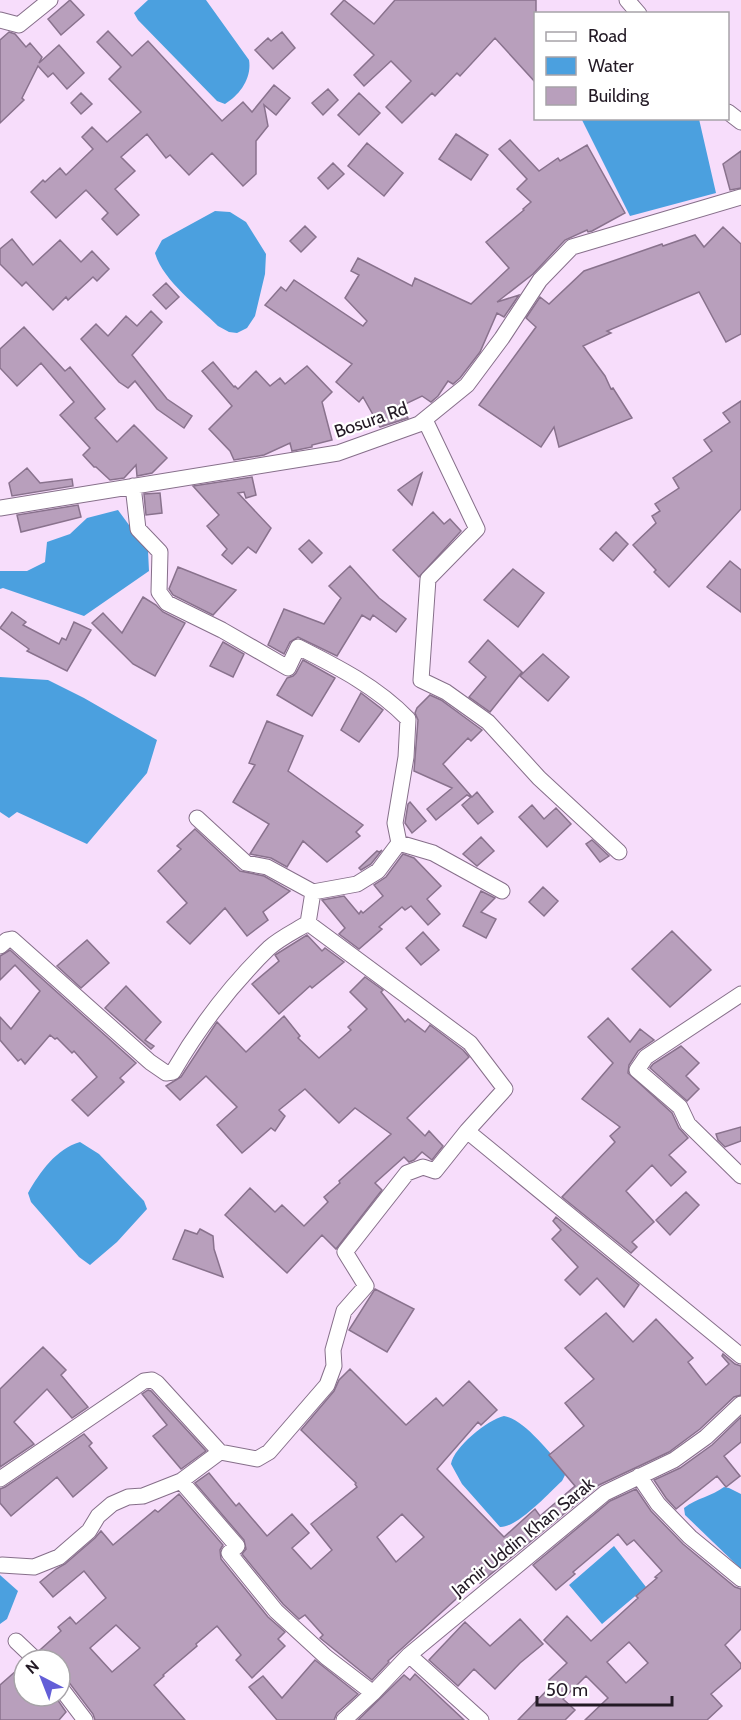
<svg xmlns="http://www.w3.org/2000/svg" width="741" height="1720" font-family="Cabin,sans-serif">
<rect width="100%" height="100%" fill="#f7ddfb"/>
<!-- water -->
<path fill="#4ba0df" d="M148 0H206L249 60C252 78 240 95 225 104L217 101 138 20 134 13Z
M585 119H699L716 193 630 216 582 120Z
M215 211 230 212 246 222 266 254 265 274 255 316 247 328 237 333 229 332 218 326C198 306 163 281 155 253L162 240Z
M118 510 148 551 149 571 84 616 3 588 0 589V571H27L45 562 47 542 70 534 87 518Z
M0 677 48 680 84 698 157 740 147 773 87 844 17 812 9 818 0 812Z
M80 1142 99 1154 144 1201 147 1209 117 1242 90 1265 79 1257 31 1202 28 1193C40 1172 56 1149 80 1142Z
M504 1416C525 1420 548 1452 563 1467L565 1475 562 1481C549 1493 517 1528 500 1527L462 1484 451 1464C454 1447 487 1420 504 1416Z
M724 1487 729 1488 741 1494V1569L685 1515 684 1508C697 1498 712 1496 724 1487Z
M614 1546 646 1587 602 1624 569 1585Z
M0 1575 18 1591 7 1619 0 1624Z"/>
<!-- building -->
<path fill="#b89fbc" stroke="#89728d" stroke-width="1.5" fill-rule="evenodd" d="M70 0 84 15 61 35 48 19Z
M344 0 374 24 395 0H536V83L495 38 460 76 457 73 435 96 432 93 402 123 386 107 411 81 391 61 364 86 354 75 374 55 331 14Z
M108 31 132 56 148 41 222 121 243 102 252 112 274 85 290 98 276 115 264 105 268 126 256 141V174L243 186 212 153 189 175 170 155 166 158 147 134 121 157 135 171 115 189 139 215 117 235 102 219 108 213 86 190 56 218 31 192 43 180 45 182 60 168 66 175 93 149 82 137 92 127 107 142 141 112 109 79 121 67 97 42Z
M9 32 15 34 26 47 30 43 42 57 39 63 59 45 84 73 67 89 53 73 48 77 38 66 22 98 24 100 0 123V40Z
M282 32 295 48 273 69 255 50 268 38 271 41Z
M328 89 338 100 323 115 312 103Z
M81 93 92 104 81 114 71 103Z
M359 93 380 113 359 135 338 115Z
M456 134 488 155 471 180 439 159Z
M510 140 539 171 558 158 560 161 587 145 625 213 592 231 588 232 587 230 565 240 533 274 497 302 519 295 504 317 497 313 480 352 460 378 453 384 448 381 438 396 431 402 422 396 401 406 408 418 380 427 363 397 359 402 336 382 352 364 265 305 281 287 286 291 294 280 363 326 367 321 345 298 359 275 351 271 358 258 412 286 415 278 471 304 509 268 486 242 524 210 523 209 531 202 517 189 527 179 499 149Z
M367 143 403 173 384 196 348 166Z
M741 151V188L730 190 723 164Z
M333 163 344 174 328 189 318 178Z
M305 226 316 237 301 252 290 241Z
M723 227 741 244V334L726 342 699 292 607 331 611 333 583 346 605 376 611 389 613 388 632 418 559 447 554 427 541 447 479 405 536 327 526 318 540 297 549 304 584 271 662 244 663 246 695 235 704 247Z
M12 239 33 265 60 240 81 262 92 251 109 269 97 281 93 277 68 300 66 297 53 310 26 282 22 286 0 264V249Z
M166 283 179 297 166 309 153 295Z
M151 311 162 322 132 355 167 399 192 416 184 428 157 409 135 381 128 388 119 382 81 339 96 324 108 336 126 316 137 326Z
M24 327 65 371 70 367 105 409 95 418 117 442 134 425 167 458 152 473 137 476 136 465 124 478 110 480 96 467H94L83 455 90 448 60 415 74 402 41 363 17 386 0 368V349Z
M213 362 234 387 235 386 238 389 256 371 270 386 280 378 285 384 307 366 332 392 322 402 332 440 312 445V447L292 451 290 443 264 455 234 460 230 451 209 429 232 406 202 371Z
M741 401V509L669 587 654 572 656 570 633 545 656 523 652 516 660 511 655 504 679 488 673 478 712 451 704 440 730 422 723 413Z
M27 468 40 483 72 479 73 486 12 496 9 483Z
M422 473 412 505 398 490Z
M252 477 256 495 246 498 244 492 238 493 271 528 256 553 248 547 232 564 222 555 227 549 207 526 219 515 193 486Z
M160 493 162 513 146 515 144 494Z
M78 505 81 517 21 532 17 515Z
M433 512 444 524 450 519 461 531 419 577 393 550Z
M616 532 628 544 613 561 600 549Z
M309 540 322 553 312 563 299 549Z
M730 561 741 570V612L707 587Z
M350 566 379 598 406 619 396 632 373 615 370 620 362 615 337 656 298 637 290 642 284 654 268 645 284 609 324 624 341 598 329 586Z
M178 567 236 590 213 615 173 595 169 589Z
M513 569 544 593 518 627 484 600Z
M143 597 156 605 163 612 185 623 155 676 133 664 92 623 103 613 122 633Z
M12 612 26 622 23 625 59 644 62 638 66 640 74 622 91 630 67 671 27 651 29 649 0 628Z
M488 640 522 672 490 712 469 697 486 677 469 662Z
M223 642 244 654 233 677 210 666Z
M543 654 569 677 548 701 520 676Z
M303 660 335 678 312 716 277 695 287 678 293 676 296 673Z
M361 693 383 710 359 742 341 730Z
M430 695 441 700 482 730 471 741 468 738 443 764 472 797 477 792 493 812 478 824 462 805 471 797 467 795 436 820 427 809 452 788 414 771 418 720 415 713 417 708Z
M267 721 303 736 288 771 363 825 356 832 360 836 327 862 303 841 287 867 271 858 250 854 269 824 233 802 255 765 249 763Z
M410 802 426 821 412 833 405 823 408 804Z
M532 805 544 819 556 808 571 824 547 847 519 817Z
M195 829 240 871 264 876 290 891 263 912 268 920 247 936 225 908 190 944 167 922 187 903 158 871 181 849 177 846Z
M481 837 494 851 477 866 463 854Z
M592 840 609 856 600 862 586 844Z
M382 850 371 864 361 870 359 868 377 851 379 852Z
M403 854 414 858 441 886 427 899 440 914 428 925 411 906 405 910 402 907 379 927 382 929 359 949 339 934 345 928 322 900 344 896 359 914 361 911 363 913 383 896 374 885 386 877Z
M543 887 558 901 544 916 529 902Z
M481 891 495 898 481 912 496 919 486 938 463 926Z
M672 931 711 970 670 1007 632 969Z
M423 932 439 950 421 965 406 948Z
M307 935 322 951 325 948 344 962 312 988 310 986 279 1014 252 984 279 961 275 955Z
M87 940 109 963 81 988 57 966Z
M10 950 136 1063 120 1078 124 1082 88 1116 72 1100 97 1077 74 1051 72 1053 57 1038 55 1039 50 1035 25 1064 21 1059 18 1061 0 1040V1017L11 1029 40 991 15 965 0 980V956Z
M365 977 383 990 381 992 405 1022 408 1019 425 1032 430 1025 463 1050 469 1057 407 1118 425 1136 429 1131 443 1146 432 1160 422 1152 414 1160 409 1162 404 1157 375 1183 382 1190 336 1249 322 1235 287 1273 225 1215 250 1188 275 1212 282 1205 304 1226 328 1202 324 1197 340 1183 339 1181 391 1134 355 1108 339 1123 305 1089 279 1110 285 1116 275 1131 271 1128 242 1153 217 1125 237 1107 206 1076 180 1100 166 1086 181 1077 217 1022 246 1052 284 1016 300 1036 298 1038 319 1058 351 1030 348 1027 367 1009 350 992Z
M126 986 161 1022 145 1040 154 1046 151 1049 105 1008Z
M608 1018 630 1042 640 1029 654 1040 638 1051 629 1065 628 1073 672 1113 679 1128 688 1138 669 1155 686 1172 671 1186 652 1165 626 1191 654 1222 632 1242 637 1247 631 1253 562 1197 615 1142 610 1136 620 1127 582 1099 613 1063 588 1037Z
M681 1046 699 1063 686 1076 699 1089 687 1101 650 1068 653 1064Z
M741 1127V1141L725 1147 718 1140 716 1134Z
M686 1192 699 1205 670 1235 656 1220Z
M556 1217 639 1285 624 1307 597 1278 580 1295 565 1280 578 1267 552 1239 561 1230 553 1221Z
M200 1229 213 1236 214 1249 223 1277 173 1259 185 1230 197 1234Z
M375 1289 414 1309 387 1352 349 1330Z
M606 1313 633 1342 656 1319 693 1358 688 1362 706 1385 729 1364 722 1356 723 1354 735 1364 741 1366V1395L734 1397 700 1429 669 1452 599 1485 480 1583 477 1580 388 1661 389 1662 372 1680 320 1638 323 1635 305 1615 299 1619 283 1604 242 1554 246 1549 244 1540 195 1483 209 1473 236 1506 239 1503 267 1536 292 1514 309 1533 292 1548 311 1569 332 1550 311 1524 357 1487 355 1484 356 1483 301 1430 334 1391 339 1380 350 1369 406 1425 436 1398 443 1406 469 1381 497 1410 481 1425 478 1422 437 1469 504 1537 535 1509 540 1516 575 1486 549 1455 584 1426 565 1403 594 1379 565 1348ZM402 1514 424 1537 396 1562 377 1537Z
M43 1347 66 1370 61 1375 88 1407 72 1418 47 1389 14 1422 34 1444 0 1467V1389Z
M148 1390 151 1391 206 1451 181 1469 153 1436 167 1425 142 1394Z
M741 1417V1442L724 1456 740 1476 726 1487 717 1476 676 1509 666 1498 654 1480 680 1468 712 1445Z
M84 1434 92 1443 89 1446 107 1468 73 1497 57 1477 11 1516 0 1503V1489L5 1487Z
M636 1489 651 1511 683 1544 735 1587 741 1589V1629L725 1645 741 1664V1668L711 1694 722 1706 707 1720H585L608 1698 586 1676 563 1699 575 1710 565 1720H518L553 1684 549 1680 567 1663 544 1640 567 1616 591 1641 638 1598 636 1596 657 1578 655 1577 662 1571 634 1540 627 1545 618 1534 573 1572 575 1574 556 1590 533 1565 610 1501ZM629 1642 648 1663 626 1683 607 1662Z
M179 1494 223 1545 220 1550 221 1559 268 1617 285 1632 278 1639 285 1646 252 1678 236 1660 241 1655 217 1626 196 1644 197 1646 163 1675 164 1676 154 1685 185 1720H95L93 1714 68 1681 60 1677V1660H45L40 1650 61 1631 58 1627 70 1617 76 1624 106 1598 84 1571 53 1597 40 1582 56 1569 65 1564 95 1538 101 1531 113 1545 155 1510 158 1512ZM116 1625 140 1648 112 1672 90 1648Z
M520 1619 543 1644 520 1663 495 1689 474 1669 458 1686 429 1660 465 1622 490 1646Z
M315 1660 358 1694 337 1713 334 1720H277L249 1687 263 1676 282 1698Z
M24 1664V1696H38L45 1704 55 1696 66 1712 59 1720H0V1685Z
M415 1674 464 1720H358L404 1675 410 1680Z"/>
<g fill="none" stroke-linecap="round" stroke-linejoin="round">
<defs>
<path id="street" d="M627 0 639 14
M0 20 19 25 50 0
M728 112 741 122
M425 420 477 529 428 579 421 680 446 692 488 722 539 778 619 852
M133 486 138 529 160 552 159 592 167 603 222 630 288 668 298 647C338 667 377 687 408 719L406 757 395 823 399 843
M0 508 338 453 419 424 467 385 502 338 540 280 572 247 741 197
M313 892 357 884 378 871 399 843 433 853 502 891
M308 923 470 1043 505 1089 467 1131 741 1356
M0 946 7 940 12 939 150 1062 166 1073 173 1072C199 1027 231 985 269 948 280 938 295 931 308 923L313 892 267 867 246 863 197 818
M741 994 646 1057 637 1070 680 1107 688 1124 741 1176
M639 1476 658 1504 690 1537 741 1579
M0 1479 144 1381 152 1380 157 1383 220 1452
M181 1481 237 1546 229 1553 276 1611 326 1657 373 1693
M2 1565 34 1567 59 1557 89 1531 98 1516 112 1504 128 1497 143 1496 181 1481 220 1452 257 1459 269 1452 327 1385 334 1366 333 1350 344 1311 366 1286 345 1252 407 1173 423 1167 435 1171 467 1131
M16 1641 36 1660
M409 1655 481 1720
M60 1687 85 1720
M344 1720 373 1693 409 1655 605 1493 674 1460 706 1437 741 1404"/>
</defs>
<!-- street casing -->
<use href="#street" stroke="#866f8a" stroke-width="17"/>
<!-- street -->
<use href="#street" stroke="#fff" stroke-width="15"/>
</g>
<g text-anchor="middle" stroke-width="4.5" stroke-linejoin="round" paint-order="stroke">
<!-- street labels -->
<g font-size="18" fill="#231a25" stroke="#fff">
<text transform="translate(371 420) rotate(-19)" y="6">Bosura Rd</text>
<text transform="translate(523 1537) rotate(-39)" y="6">Jamir Uddin Khan Sarak</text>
</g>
</g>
<!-- legend -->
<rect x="534" y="12" width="195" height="108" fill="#ffffff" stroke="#a7a3a8" stroke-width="1.5"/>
<rect x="546" y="32" width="30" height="9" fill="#ffffff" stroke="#a7a3a8" stroke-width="1.5"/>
<text x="588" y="42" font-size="18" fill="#231a25">Road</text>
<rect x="546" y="57" width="30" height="18" fill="#4ba0df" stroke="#a7a3a8" stroke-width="1.5"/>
<text x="588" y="72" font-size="18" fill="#231a25">Water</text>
<rect x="546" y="87" width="30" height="18" fill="#b89fbc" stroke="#a7a3a8" stroke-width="1.5"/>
<text x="588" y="102" font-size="18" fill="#231a25">Building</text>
<!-- north arrow -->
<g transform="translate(42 1678) rotate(318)"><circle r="28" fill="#ffffff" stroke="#a7a3a8" stroke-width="1.5"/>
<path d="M0-4.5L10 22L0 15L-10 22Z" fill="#635ed7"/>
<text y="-9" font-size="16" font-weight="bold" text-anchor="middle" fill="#231a25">N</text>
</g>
<!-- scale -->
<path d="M537 1696v9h135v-9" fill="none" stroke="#231a25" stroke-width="3"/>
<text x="546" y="1696" font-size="18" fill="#231a25" stroke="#ffffff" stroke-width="4.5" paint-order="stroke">50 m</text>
</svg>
